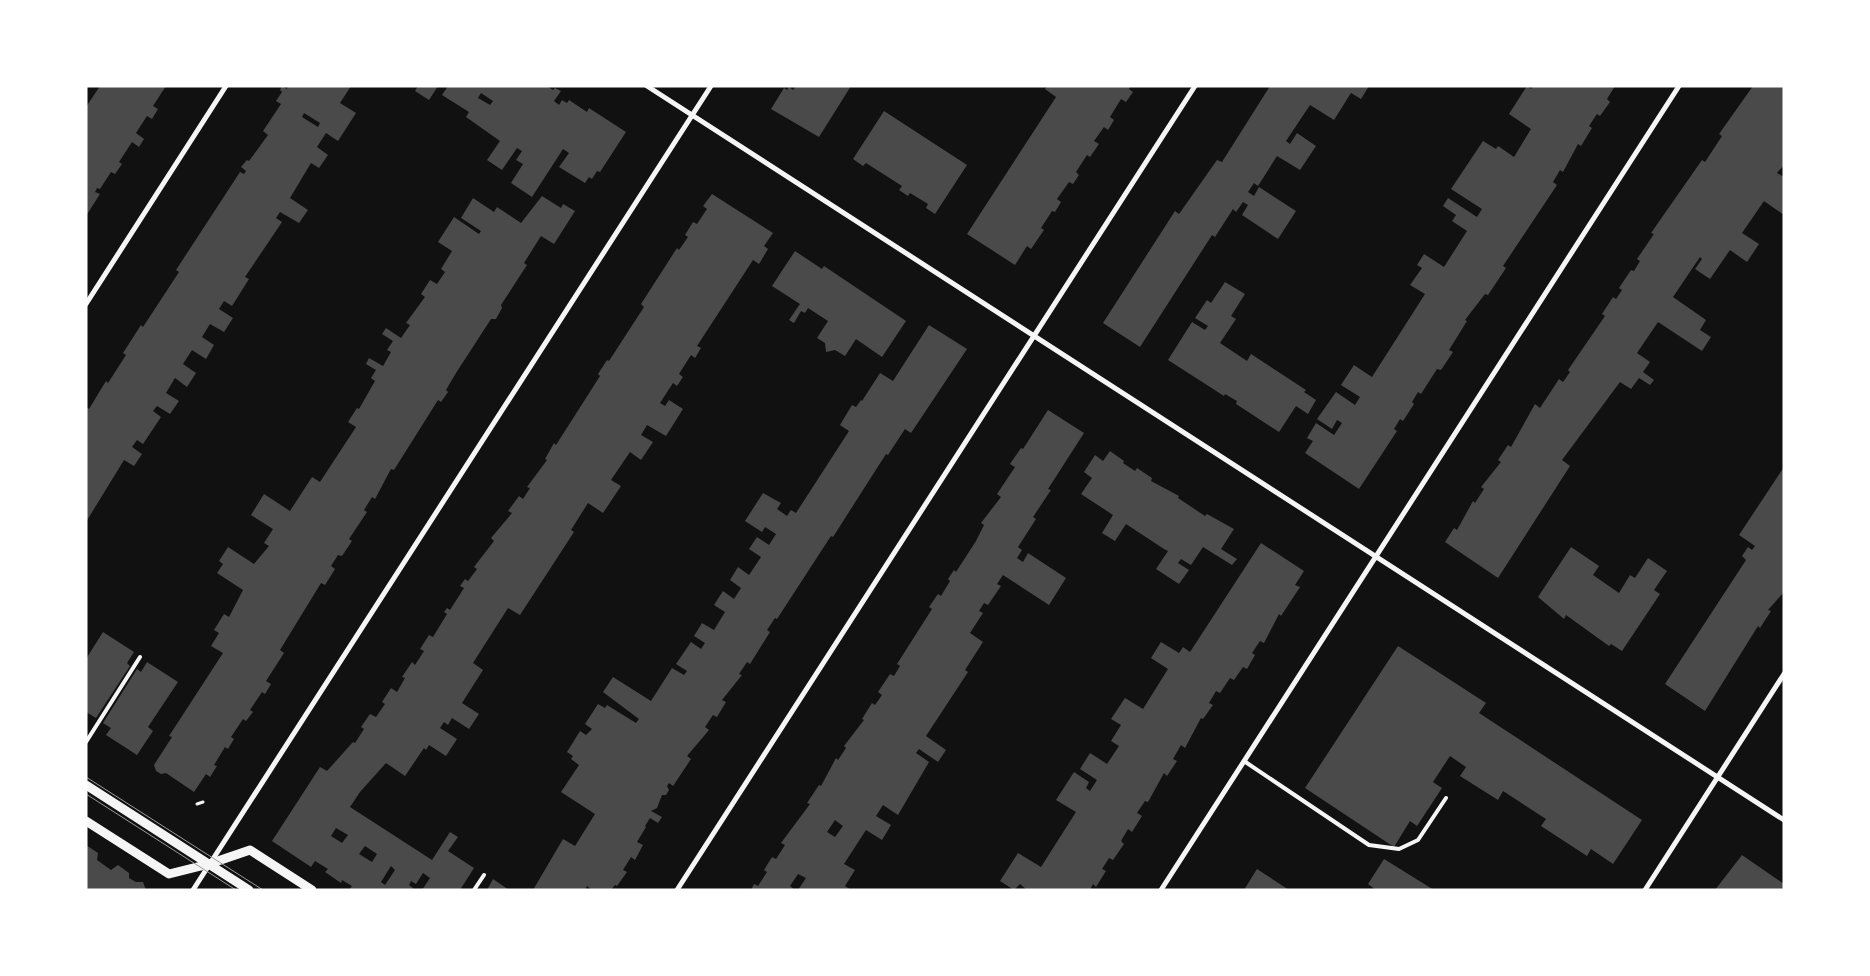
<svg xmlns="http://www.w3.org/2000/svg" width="1870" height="976" font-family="Figtree,sans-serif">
<rect width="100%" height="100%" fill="#111"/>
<!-- building -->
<path fill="#4a4a4a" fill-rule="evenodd" d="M100 86H166L153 106 158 109 152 119 147 116 136 133 144 139 139 147 132 142 119 162 122 164 115 174 111 172 100 189 97 188 95 192 100 194 86 216V107Z
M282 86 287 89 288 86H351L340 103 356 113 338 141 326 133 317 147 328 155 319 168 311 163 290 198 308 210 299 223 280 212 276 218 282 222 245 277 249 279 232 306 224 301 219 309 233 318 224 332 210 324 202 337 214 345 206 359 192 350 183 364 196 373 187 387 175 378 166 393 179 401 170 414 157 406 153 411 161 417 143 444 137 440 132 447 142 454 134 466 124 460 86 522V407L89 409 106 381 108 383 126 355 123 353 141 325 143 327 179 272 176 270 240 172 244 174 246 171 241 167 247 160 249 161 268 135 263 131 281 104 276 101 282 92 280 90ZM304 113 320 123 318 127 302 117Z
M418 86H438L429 100 415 91Z
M448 86H547L553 90 555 88 561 91 554 101 559 105 562 100 567 103 569 100 587 112 589 108 626 132 600 172 597 171 592 179 589 177 585 183 559 167 569 153 563 149 532 197 511 183 523 164 516 160 522 151 517 148 502 170 487 160 500 141 466 117 469 112 442 95ZM481 93 493 101 490 105 478 98Z
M796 86H851L819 137 771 109 784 88 787 90 789 87 793 90Z
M1047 86H1131L1129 89 1133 92 1126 102 1121 99 1110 117 1114 120 1108 130 1104 127 1094 141 1099 144 1090 157 1087 155 1076 172 1079 175 1073 184 1069 182 1057 199 1061 202 1055 212 1052 211 1041 228 1044 230 1031 249 1027 246 1015 265 967 234 1056 97 1045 89Z
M1270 86H1369L1361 99 1351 93 1334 120 1310 105 1286 141 1290 144 1297 133 1316 146 1300 170 1277 156 1258 186 1254 183 1248 192 1254 196 1259 187 1296 211 1278 239 1242 215 1248 205 1243 202 1236 212 1233 209 1215 237 1212 235 1140 347 1103 323 1175 211 1179 214 1217 160 1222 162Z
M1527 86 1531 89 1533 86H1615L1607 99 1610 102 1600 116 1597 114 1589 126 1592 128 1581 146 1578 144 1563 172 1560 170 1553 182 1557 185 1503 266 1506 268 1488 295 1485 294 1465 320 1467 321 1449 350 1453 352 1441 370 1437 369 1421 394 1418 392 1412 402 1414 404 1403 421 1400 419 1394 429 1397 431 1359 489 1305 453 1313 441 1307 438 1316 423 1334 435 1342 423 1337 420 1332 429 1317 419 1336 392 1355 405 1360 397 1341 385 1354 365 1372 377 1425 294 1410 285 1422 268 1417 265 1424 254 1444 267 1467 231 1452 221 1456 215 1443 206 1448 198 1477 217 1482 209 1451 189 1483 141 1496 149 1498 146 1514 157 1531 129 1509 114Z
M1753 86H1784V165L1777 173 1784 177V215L1764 201 1742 233 1759 244 1747 262 1730 250 1710 279 1695 269 1702 259 1700 257 1673 297 1706 320 1700 330 1711 337 1702 351 1658 322 1637 353 1650 362 1643 372 1654 380 1650 385 1639 378 1631 389 1620 382 1562 460 1570 466 1498 578 1445 542 1454 528 1457 530 1473 501 1475 503 1484 489 1481 487 1501 462 1498 460 1508 445 1511 447 1535 404 1540 408 1559 379 1563 382 1570 372 1568 370 1605 316 1602 314 1613 297 1616 299 1622 290 1619 288 1631 270 1634 271 1640 261 1637 259 1654 234 1651 233 1702 160 1705 162 1722 136 1719 134Z
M884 111 967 165 935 214 926 208 928 204 910 193 908 196 899 190 902 186 866 163 863 166 853 159Z
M712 194 773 233 764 246 768 249 759 264 753 260 697 346 701 348 695 358 691 355 679 374 683 377 677 386 673 383 660 403 665 406 669 400 683 409 666 436 647 425 641 435 653 442 641 460 630 452 611 480 621 486 603 513 588 503 571 530 574 532 520 615 508 608 473 663 483 670 462 703 479 714 469 729 452 718 448 725 444 722 440 728 457 739 446 756 429 745 426 750 424 748 405 776 386 763 360 792 350 807 432 860 450 832 458 837 448 851 474 868 460 890H422L430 878 423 873 416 884 411 881 409 885 413 888 412 890H349L352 886 342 880 341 883 325 872 328 869 315 861 311 867 272 841 320 767 327 771 353 742 355 743 364 729 361 727 370 714 376 717 385 704 382 702 391 688 397 692 405 678 402 677 412 662 415 665 424 651 420 649 429 635 433 637 447 614 444 612 447 608 450 610 464 588 460 586 465 579 468 581 477 569 474 567 494 541 491 538 512 513 508 511 519 496 523 499 530 488 527 487 547 460 545 459 554 443 556 445 600 376 598 374 607 360 609 361 644 307 641 304 677 248 679 250 688 237 685 235 693 222 697 224 707 209 703 206ZM336 828 348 835 342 843 331 836ZM365 846 377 854 372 862 359 854ZM391 866 395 870 385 885 381 882Z
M542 196 561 208 563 204 575 211 554 244 541 236 524 263 527 265 501 305 502 308 496 319H491L456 373 446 390 448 392 441 402 438 400 394 470 391 469 375 499 372 497 364 510 367 512 349 539 352 541 342 556 338 555 331 566 335 569 325 585 321 583 280 650 284 653 266 681 271 684 265 694 262 692 250 710 253 712 246 721 243 719 231 737 234 739 228 749 225 747 214 765 217 766 210 777 206 774 194 792 166 773 161 774 156 771 154 765 172 737 169 736 223 653 211 646 219 633 214 630 224 614 229 617 243 590 217 573 223 564 219 561 228 547 254 564 269 546 264 543 273 529 251 515 264 494 290 511 312 477 320 482 356 427 348 422 357 408 359 409 375 381 371 378 376 370 366 364 369 358 383 366 391 352 387 350 393 341 382 334 386 328 401 338 410 325 406 323 425 297 421 294 430 280 437 284 445 272 441 269 452 251 438 242 454 217 479 234 481 231 461 218 473 198 494 212 497 207 521 223Z
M795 251 822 269 824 266 906 321 882 357 856 339 845 356 835 350 826 352 825 343 817 338 828 321 808 308 805 313 801 311 794 323 789 320 800 304 772 286Z
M1225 282 1245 294 1231 316 1236 319 1220 343 1247 361 1251 354 1306 390 1304 392 1316 400 1308 414 1296 406 1279 432 1236 404 1237 401 1225 394 1224 396 1168 360 1192 322 1205 330 1208 326 1195 318 1207 300 1211 303Z
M929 325 967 349 911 433 905 429 888 455 886 454 833 537 831 536 777 619 775 618 767 630 770 632 750 664 747 662 739 674 742 675 722 700 726 702 717 717 713 715 705 727 709 730 687 756 691 759 673 786 669 783 667 786 669 790 666 795H662L657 808 651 811 662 817 658 823 650 818 645 826 646 827 637 842 643 845 635 860 631 857 623 870 627 872 617 886 615 885 611 890H592L587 886 585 890H533L563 839 575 846 595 814 561 792 579 765 571 759 573 756 567 752 580 731 586 735 592 729 585 724 598 704 605 708 607 705 636 723 639 719 603 692 613 677 651 701 672 668 684 675 687 671 676 664 691 642 701 649 705 643 694 636 702 623 714 630 725 612 714 605 723 591 734 599 741 588 730 580 738 567 749 575 761 557 749 549 757 537 769 545 776 534 765 527 762 532 745 521 763 493 781 503 777 509 787 516 791 510 796 513 849 431 840 425 852 405 856 407 861 400 862 401 880 373 893 381Z
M1048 410 1084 433 1048 489 1051 490 1033 517 1036 519 1018 547 1022 550 1017 558 1023 562 1028 553 1066 578 1049 605 1003 575 997 584 1001 586 988 605 984 603 979 611 983 613 970 633 983 642 965 670 968 672 926 736 946 750 938 762 919 749 916 753 929 762 898 815 883 805 876 816 891 825 882 840 866 830 844 864 855 870 845 886 851 890H798L806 878 798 874 790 886 795 890H751L754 884 758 886 767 872 764 870 772 857 776 859 785 845 781 843 810 804 807 803 819 785 821 786 836 758 838 760 846 748 844 746 864 720 862 719 872 703 875 705 882 695 878 692 890 674 894 676 900 666 897 664 932 609 929 607 938 594 941 596 950 581 948 579 954 570 956 572 976 541 984 525 981 523 1001 497 997 494 1015 467 1010 464 1021 448 1023 449ZM835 820 843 826 835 837 827 832Z
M1110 451 1124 461 1123 463 1135 471 1137 468 1152 478 1151 481 1179 496 1178 498 1205 516 1207 514 1234 529 1221 549 1237 559 1232 565 1203 547 1191 565 1181 559 1178 563 1189 570 1179 584 1156 569 1168 551 1164 549 1126 524 1115 541 1102 533 1113 515 1081 494 1092 478 1084 472 1095 455 1103 461Z
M1784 467V592L1768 610 1771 611 1760 628 1758 626 1705 711 1665 684 1746 560 1742 556 1748 547 1752 550 1755 546 1739 535Z
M1261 543 1304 571 1295 585 1300 587 1281 616 1279 614 1264 643 1260 641 1252 653 1255 655 1247 669 1243 667 1234 680 1230 678 1220 693 1216 691 1209 703 1213 705 1203 719 1201 718 1185 748 1181 745 1173 759 1177 761 1167 776 1164 773 1148 802 1145 801 1137 813 1142 816 1132 832 1128 829 1121 841 1124 844 1113 860 1109 858 1102 869 1106 871 1096 887 1093 884 1090 890H1027L1020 884 1014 890 1000 881 1018 853 1041 867 1076 812 1056 800 1074 772 1089 782 1086 788 1090 791 1097 780 1080 769 1090 753 1107 764 1119 746 1111 741 1121 725 1111 719 1125 698 1143 709 1168 669 1151 658 1161 642 1179 653 1183 647 1190 652Z
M1571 547 1599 566 1593 575 1619 593 1630 575 1635 578 1648 558 1667 571 1654 590 1660 594 1622 651 1611 644 1609 646 1566 615 1564 619 1538 597Z
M103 632 134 652 127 663 130 666 96 718 86 712V659Z
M1398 646 1486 703 1479 713 1642 820 1613 864 1591 849 1587 856 1541 826 1546 819 1503 791 1498 800 1460 776 1466 767 1450 756 1433 782 1442 788 1417 826 1410 821 1394 847 1305 788Z
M147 662 178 682 148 727 153 731 137 755 106 735 111 728 103 723 137 669 141 672Z
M86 845 98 853 97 860 111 870 118 865 129 873V878L136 882H143L146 890H86Z
M1742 855 1784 884V890H1715Z
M1384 859 1434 890H1376L1368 884Z
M1257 869 1289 890H1244Z
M493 879 509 890H487Z"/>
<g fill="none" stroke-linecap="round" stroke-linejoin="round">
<!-- path -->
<path stroke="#f5f5f5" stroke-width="3" d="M197 804 203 802"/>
<!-- service -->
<path stroke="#f5f5f5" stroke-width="4" d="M86 742 140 657
M1244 761 1369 845 1399 849 1418 840 1446 798
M474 890 484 875"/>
<!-- minor -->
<path stroke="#f5f5f5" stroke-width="5" d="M647 86 1784 820
M86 304 226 86
M193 890 711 86
M677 890 1195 86
M1161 890 1679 86
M1645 890 1784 674"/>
<!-- tertiary -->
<path stroke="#f5f5f5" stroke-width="9" d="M86 785 249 890
M86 821 169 874 209 864 250 850 312 890"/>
<!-- tram -->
<path stroke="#9a9a9a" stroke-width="1" d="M86 777 263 890
M86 794 236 890"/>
</g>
<!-- border -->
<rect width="1870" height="976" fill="none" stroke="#ffffff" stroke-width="175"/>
</svg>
